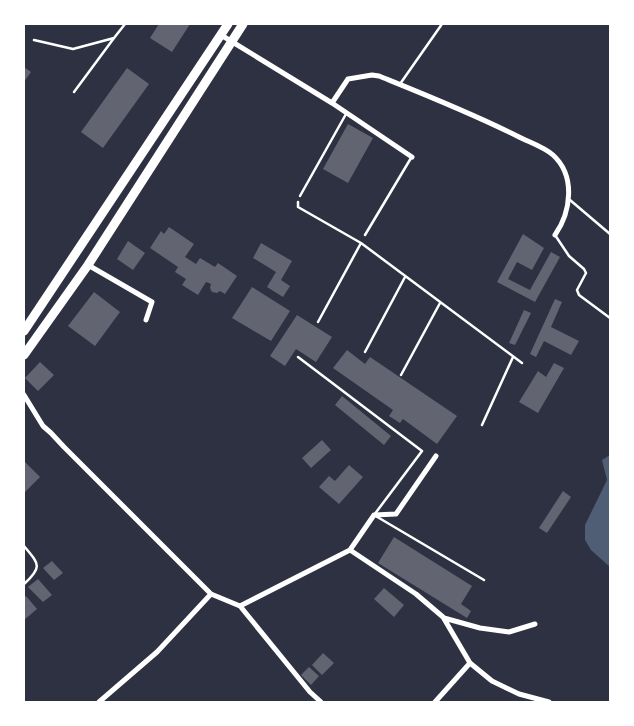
<svg xmlns="http://www.w3.org/2000/svg" width="634" height="726" font-family="'IBM Plex Sans',sans-serif">
<rect width="100%" height="100%" fill="#2d3142"/>
<!-- water -->
<path fill="#4f5d75" d="M610 455V567L591 550 585 540V525L607 480 602 460Z"/>
<!-- building -->
<path fill="#626471" d="M159 24H190L172 52 150 38Z
M24 67 31 72 24 82Z
M127 68 149 84 103 148 81 132Z
M348 124 373 138 348 183 323 169Z
M169 227 194 244 185 257 196 264 200 258 215 267 218 263 237 276 225 294 220 291 217 293 212 292 210 288 211 284 206 282 198 295 182 285 186 279 175 272 178 267 150 248 161 231 164 234Z
M523 234 544 248 532 270 517 262 508 279 530 290 551 252 560 257 535 302 497 282Z
M128 241 145 253 133 270 117 259Z
M261 243 292 261 281 280 290 286 283 297 267 287 276 272 253 258Z
M252 287 290 311 271 341 232 318Z
M94 292 120 312 95 346 68 326Z
M555 299 562 302 551 327 579 341 571 355 544 341 536 357 530 354Z
M524 310 531 313 515 345 509 343Z
M297 315 332 337 316 362 296 349 285 366 270 356Z
M347 350 365 364 370 357 457 416 437 444 403 419 400 423 389 416 393 410 333 368Z
M40 362 54 375 38 391 25 378Z
M554 363 564 368 538 413 519 402 538 371 546 377Z
M342 396 391 436 384 445 335 405Z
M322 440 331 450 311 468 302 458Z
M24 461 40 477 24 493Z
M349 465 363 477 339 504 319 487 329 476 335 481Z
M563 491 571 497 547 533 539 528Z
M394 537 472 586 461 604 471 611 467 618 378 563Z
M52 561 63 573 54 580 43 568Z
M38 579 52 595 43 602 28 587Z
M384 588 404 605 394 617 374 599Z
M26 596 37 609 24 620V598Z
M323 653 334 663 322 675 312 665Z
M309 667 319 676 311 685 301 675Z"/>
<g fill="none" stroke-linecap="round" stroke-linejoin="round">
<!-- path -->
<path stroke="#fff" stroke-width="2.5" d="M298 202V207L361 243
M318 322 361 243 522 363
M365 352 405 277
M401 375 440 303
M482 425 513 357"/>
<!-- service -->
<path stroke="#fff" stroke-width="2.5" d="M114 38 125 24
M34 40 73 49 114 38 74 92
M400 84 442 24
M300 196 346 114
M570 200 610 234
M365 235 411 158
M555 235 569 256 584 269 586 273 577 290 579 295 610 318
M298 357 422 451 374 515 484 580
M24 546C39 564 43 567 24 584"/>
<!-- minor -->
<path stroke="#fff" stroke-width="5" d="M221 35 332 103 412 157
M332 103 348 79 372 75 379 76C426 95 474 114 519 137 529 142 544 147 553 155 576 176 571 212 555 235
M88 265 152 302 146 320
M24 395 43 426 51 433 64 447 211 594 240 606 310 692 321 702
M350 550 416 594 443 617 470 663 492 681 519 694 549 702
M240 606 350 550 374 515 396 514 436 456
M444 618 480 628 509 632 535 624
M99 702 157 652 211 594
M435 702 470 663"/>
<!-- primary -->
<path stroke="#fff" stroke-width="9" d="M24 331 228 24
M24 355 88 265 243 24"/>
</g>
<!-- border -->
<rect width="634" height="726" fill="none" stroke="#ffffff" stroke-width="50"/>
</svg>
